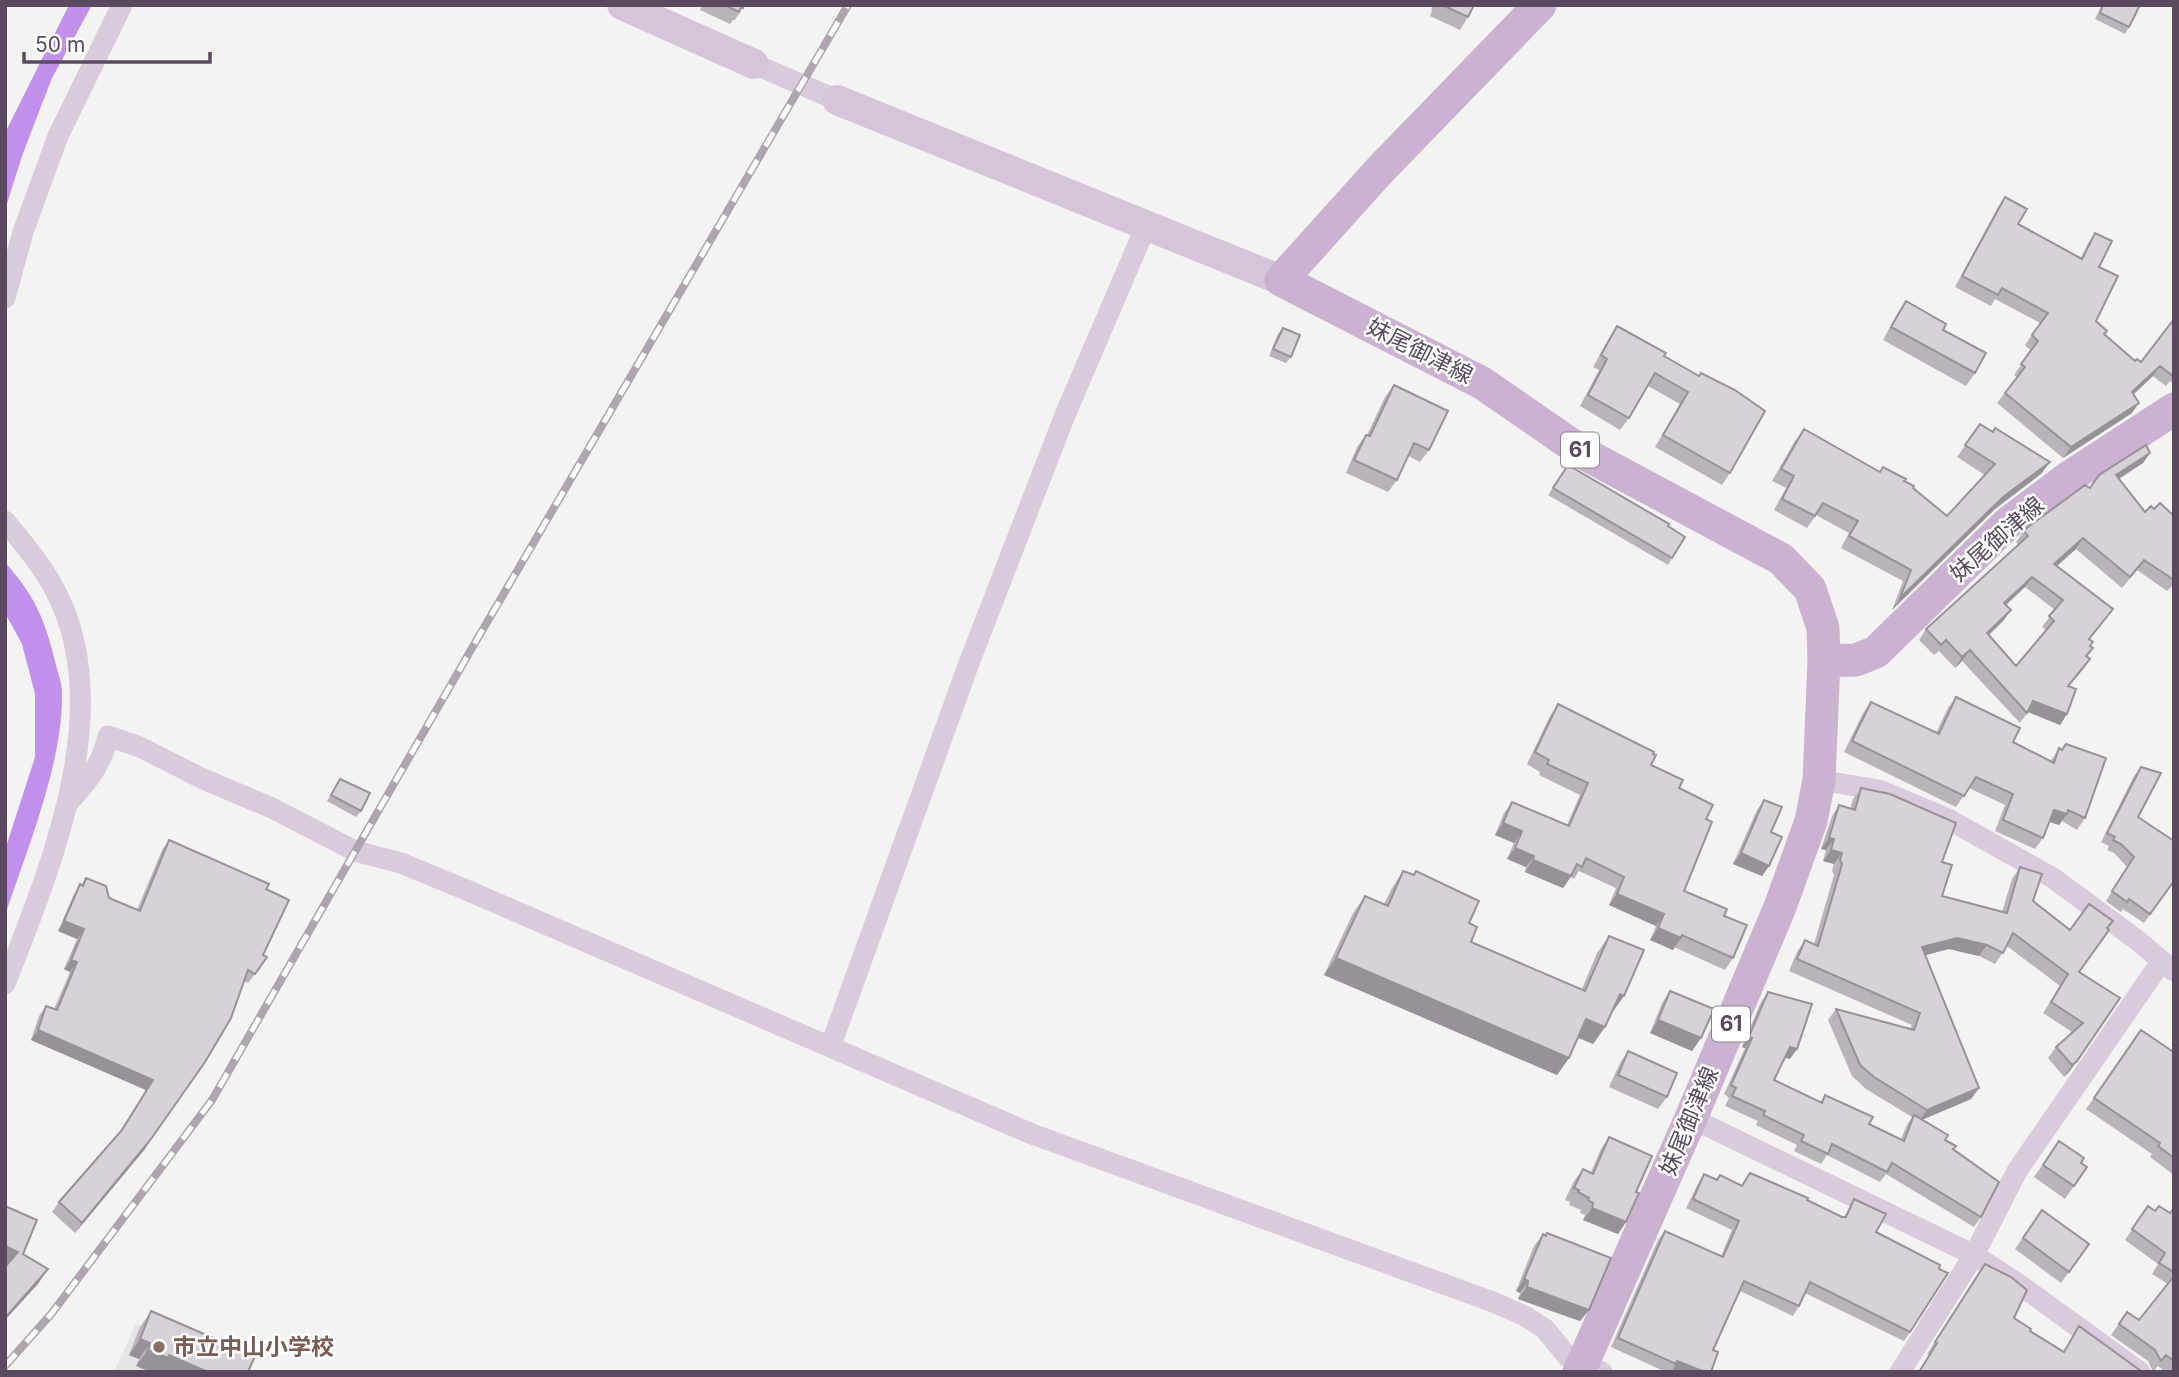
<svg xmlns="http://www.w3.org/2000/svg" width="2179" height="1377" font-family="Inter,'Noto Sans JP',sans-serif">
<rect width="100%" height="100%" fill="#f3f4f1"/>
<!-- education -->
<path fill="#e5e5e3" d="M136 1324 248 1369 247 1372H114Z"/>
<!-- water -->
<path fill="#c18fec" d="M69 5H92L52 78 22 156 5 210V133Z
M5 562C35 597 44 617 55 661 57 671 62 682 62 693 63 763 28 847 5 915V850L35 757V694L22 644 5 613Z"/>
<g fill="none" stroke-linecap="round" stroke-linejoin="round">
<!-- street -->
<path stroke="#d8cbdb" stroke-width="21" d="M754 64 837 100
M5 298 23 232 58 136 122 5
M5 521C23 543 42 565 55 590 118 708 50 869 5 984
M1819 780 1879 790 1948 819 2053 878 2137 940 2174 971
M67 804C86 784 103 763 108 736L140 747 201 778 272 808 355 851 401 863 464 889 1032 1134 1493 1302 1525 1316 1545 1329 1567 1356 1602 1372
M831 1045 969 663 1065 415 1146 226
M1691 1118 1974 1255 2020 1285 2140 1372
M1900 1372 1974 1255 2017 1171 2161 962"/>
<!-- secondary -->
<path stroke="#d6c5da" stroke-width="30" d="M622 5 754 64
M837 100 1281 280"/>
<!-- primary -->
<path stroke="#cab2d0" stroke-width="33" d="M1540 5 1380 170 1281 280 1482 383 1585 454 1781 559 1810 589 1823 628 1824 661 1819 780 1811 821 1780 907 1691 1118 1579 1372
M1824 661 1856 660 1876 652 2008 523 2068 478 2174 409"/>
<defs>
<path id="rail" d="M5 1366 52 1313 212 1100 472 648 848 5"/>
</defs>
<!-- rail casing -->
<use href="#rail" stroke="#aea5af" stroke-width="8"/>
<!-- rail -->
<use href="#rail" stroke="#fff" stroke-width="5" stroke-dasharray="16" stroke-linecap="butt"/>
</g>
<!-- wall -->
<path fill="#bab4ba" fill-rule="evenodd" d="M702 5H744L735 20H733L730 24 700 10Z
M1433 5H1474L1468 17 1460 30 1430 16 1432 11 1431 10Z
M2102 5H2140L2129 27 2125 34 2095 19Z
M2005 197 2018 224 2081 258 2088 243 2095 233 2099 267 2096 321 2107 331 2104 334 2135 361 2141 362 2174 319V384L2170 381 2166 386 2153 376 2134 394 2132 413 2063 458 1997 403 2017 377 2014 375 2031 351 2025 345 2040 323 1995 299 1991 306 1955 287 1998 207Z
M1906 301 1943 330 1975 373 1966 386 1883 340 1897 314Z
M1617 326 1664 356 1699 376 1730 473 1722 485 1655 447 1680 404 1648 386 1629 418 1620 430 1580 406 1599 370 1593 367 1609 338Z
M1283 328 1291 357 1286 363 1269 356 1278 334Z
M1394 385 1429 450 1420 462 1408 456 1397 480 1388 492 1346 473 1357 447 1366 435H1367L1385 397Z
M1980 424 2042 473 1995 509 1892 610 1903 581 1841 548 1849 533 1816 515 1807 528 1774 510 1786 488 1772 481 1795 441 1804 429 1879 472 1883 467 1904 481 1947 516 1985 475 1957 457Z
M2150 453 2143 463 2119 479 2145 512 2154 509 2174 516V587L2172 586 2167 591 2137 570 2122 588 2076 549 2056 566 2113 609 2090 639V647L2083 669 2069 686 2067 714 2060 725 2028 712 2020 723 1962 661 1955 668 1939 651 1934 655 1919 640 1926 629 2019 545 2016 542 2024 531 2090 488ZM2025 587 2055 610 2042 627 2046 630 2016 666 1989 635 2004 620 2006 605Z
M1568 465 1668 526 1672 558 1668 565 1548 495Z
M1956 697 2013 742 2050 762 2059 748 2085 818 2077 830 2062 821 2059 825 2050 822 2043 838 2035 849 1995 831 2005 805 1969 788 1956 807 1844 752 1863 713 1871 702 1936 733 1948 708Z
M1558 704 1651 765 1679 788 1706 819 1684 891 1724 916 1733 958 1725 970 1674 947 1673 950 1650 940 1656 926 1609 905 1616 888 1579 871 1574 879 1571 877 1563 888 1525 872 1526 867 1507 859 1514 843 1495 835 1504 813 1512 802 1567 825 1580 795 1539 775 1540 772 1527 764 1550 716Z
M2141 767 2138 817 2174 881 2144 923 2123 909 2121 912 2106 901 2127 867 2114 853 2107 850 2109 846 2101 842 2134 776Z
M340 779 361 811 356 817 327 801Z
M1861 788 1942 862V896L2002 912 2012 879 2020 867 2033 901 2070 930 2107 928 2079 972 2120 998 2069 1072 2064 1077 2048 1058 2056 1047 2072 1032 2043 1013 2060 986 2007 946 1995 964 1979 956 1949 949 1925 955 1979 1088 1971 1099 1922 1120 1945 1140 1953 1149 1981 1217 1974 1227 1886 1174 1880 1182 1827 1155 1821 1164 1794 1151 1797 1145 1756 1125 1758 1121 1725 1106 1729 1098 1724 1094 1745 1048 1742 1047 1743 1044 1761 1002 1768 992 1790 1059 1785 1058 1774 1080 1820 1102 1825 1095 1869 1124 1901 1139 1907 1125 1912 1117 1866 1089 1852 1076 1828 1020 1836 1009 1910 1029 1912 1025 1789 971 1797 952 1805 940 1814 944 1834 875 1832 871 1834 864 1823 861 1826 850 1821 849 1832 816 1839 805 1850 809 1853 799Z
M1764 800 1771 832 1769 866 1762 876 1733 864 1757 810Z
M169 840 266 889 263 955 255 974 248 983 244 981 145 1149 75 1233 52 1212 59 1202 119 1133 146 1090 31 1040 39 1016 46 1006 54 1009 70 972 64 969 77 939 58 931 74 894 86 878 109 898 137 910 162 850Z
M1403 871 1413 875 1416 871 1469 923 1471 942 1582 989 1597 953 1609 936 1612 1013 1605 1027 1593 1044 1578 1037 1569 1058 1557 1075 1324 975 1353 913 1365 896 1384 904 1392 888Z
M1670 991 1701 1038 1692 1051 1650 1033 1662 1003Z
M2141 1030 2172 1051 2174 1049V1175L2150 1157 2152 1154 2086 1109Z
M1628 1051 1667 1097 1658 1109 1609 1087 1620 1063Z
M1609 1137 1636 1192 1626 1222 1618 1234 1583 1220 1585 1215 1580 1213 1581 1210 1569 1205 1570 1202 1565 1200 1574 1181 1583 1169 1591 1172 1601 1149Z
M2059 1141 2081 1163 2087 1167 2065 1199 2034 1177Z
M1750 1173 1842 1217H1844L1854 1199 1876 1232 1910 1332 1904 1341 1805 1293 1799 1306 1793 1316 1740 1291 1713 1350 1711 1372H1666L1611 1347 1658 1240 1665 1231 1721 1256 1732 1230 1686 1208 1698 1184 1704 1174 1717 1180 1720 1175 1741 1186Z
M2148 1206 2155 1211 2170 1213 2174 1208V1372H2165L2158 1366 2153 1372 2148 1361 2111 1335 2127 1312 2139 1320 2168 1284 2152 1274 2158 1264 2125 1240Z
M2042 1210 2089 1244 2061 1283 2015 1249Z
M1543 1234 1546 1236 1589 1310 1580 1321 1518 1299 1520 1293 1516 1291 1534 1246Z
M1985 1264 2014 1318 2030 1331 2063 1352 2079 1326 2141 1371 2147 1372H1918L1929 1355 1927 1354Z
M151 1311 248 1372H151L136 1366 139 1359 129 1355 140 1327Z"/>
<!-- shaded-wall -->
<path fill="#979297" d="M2160 366 2153 376 2125 402 2132 392Z
M2139 403 2132 413 2063 458 2071 447Z
M2150 453 2143 463 2109 485 2116 475Z
M2050 462 2042 473 1995 509 1892 610 1900 598 2003 497Z
M2083 538 2076 549 2047 575 2054 564Z
M2032 577 2025 587 1997 613 2004 603Z
M2011 610 2004 620 1980 643 1987 633Z
M1970 650 1962 661 1955 668 1962 657Z
M2090 659 2083 669 2060 696 2068 686Z
M2033 701 2067 714 2060 725 2026 711Z
M2054 810 2067 814 2059 825 2047 821Z
M1503 823 1522 831 1514 843 1495 835Z
M1829 838 1834 839 1826 850 1821 849Z
M1515 848 1534 856 1526 867 1507 859Z
M1831 850 1842 853 1834 864 1823 861Z
M1741 853 1769 866 1762 876 1733 864Z
M1533 860 1571 876 1563 888 1525 872Z
M1617 894 1664 914 1656 926 1609 905Z
M64 921 84 929 77 939 58 931Z
M1658 928 1681 938 1673 950 1650 940Z
M1957 938 1987 945 1979 956 1949 949 1914 958 1922 947Z
M1336 958 1569 1058 1557 1075 1324 975Z
M71 960 77 962 70 972 64 969Z
M1620 994 1624 996 1612 1013Z
M1586 1019 1605 1027 1593 1044 1574 1036Z
M1658 1020 1701 1038 1692 1051 1650 1033Z
M38 1030 153 1080 146 1090 31 1040Z
M1749 1037 1752 1038 1745 1048 1742 1047Z
M1790 1047 1797 1049 1790 1059 1783 1057Z
M2077 1061 2069 1072 2064 1077 2072 1065Z
M1979 1088 1971 1099 1919 1121 1927 1110Z
M151 1139 145 1149 75 1233 82 1223Z
M1592 1208 1626 1222 1618 1234 1583 1220Z
M5 1246 18 1252 9 1266 5 1265Z
M48 1269 38 1284 5 1320V1318Z
M1524 1279 1528 1281 1520 1293 1516 1291Z
M1527 1287 1589 1310 1580 1321 1518 1299Z
M140 1339 150 1343 139 1359 129 1355Z
M148 1350 169 1355 208 1372H151L136 1366Z
M1677 1361 1705 1372 1672 1371Z"/>
<!-- building -->
<path fill="#d8d1d8" stroke="#979297" stroke-width="2" fill-rule="evenodd" d="M725 5H744L743 8 741 7 739 12Z
M1442 5H1474L1468 17Z
M2103 5H2140L2129 27 2100 13Z
M2005 197 2027 209 2018 224 2082 259 2095 233 2112 241 2099 267 2118 276 2096 321 2107 331 2104 334 2135 361 2137 359 2141 362 2174 319 2173 376 2160 366 2132 392 2139 403 2071 447 2005 393 2025 367 2021 364 2038 341 2032 335 2048 313 2002 288 1998 295 1962 276Z
M1906 301 1946 324 1943 330 1986 353 1975 373 1891 327Z
M1617 326 1666 353 1664 356 1699 376 1701 373 1735 390 1765 411 1730 473 1663 435 1688 392 1655 373 1629 418 1588 395 1607 359 1601 355Z
M1283 328 1300 335 1291 357 1273 349Z
M1394 385 1448 411 1429 450 1414 443 1397 480 1354 460 1366 435 1370 436Z
M1980 424 1993 432 1995 428 2050 462 2003 497 1900 598 1911 570 1849 536 1858 521 1823 503 1815 516 1782 499 1794 476 1781 469 1804 429 1880 472 1883 467 1906 479 1904 481 1914 486 1913 488 1947 516 1995 464 1965 445Z
M2146 445 2150 453 2116 475 2145 512 2151 506 2154 509 2160 503 2174 516V580L2144 560 2130 577 2083 538 2054 564 2113 609 2089 639 2093 642 2090 646 2093 648 2086 656 2090 659 2068 686 2076 689 2067 714 2033 701 2027 713 1970 650 1962 657 1946 640 1941 645 1926 629 2028 536 2024 531 2028 527 2085 485 2090 488 2099 475ZM2032 577 2063 600 2049 616 2054 621 2016 666 1987 633 2011 610 2004 603Z
M1568 465 1669 524 1668 526 1685 537 1672 558 1553 488Z
M1956 697 2020 728 2013 742 2054 763 2059 748 2062 750 2066 744 2106 758 2085 818 2068 810 2067 814 2054 810 2043 838 2003 820 2013 794 1976 777 1964 796 1852 741 1871 702 1939 734Z
M1558 704 1654 752 1653 754 1656 755 1651 765 1683 780 1679 788 1713 805 1706 819 1712 822 1684 891 1727 909 1724 916 1747 925 1733 958 1682 935 1681 938 1658 928 1664 914 1617 894 1624 877 1586 858 1582 867 1577 864 1571 876 1533 860 1534 856 1515 848 1522 831 1503 823 1512 802 1569 826 1588 783 1547 764 1549 760 1535 752Z
M2141 767 2161 773 2138 817 2174 841V881L2150 914 2129 899 2127 902 2112 891 2134 857 2121 844 2113 840 2115 837 2107 833Z
M340 779 370 793 361 811 331 795Z
M1861 788 1890 794 1956 823 1942 862 1952 865 1942 896 2007 913 2020 867 2042 874 2033 901 2070 930 2089 904 2113 921 2107 928 2109 930 2079 972 2120 998 2077 1061 2072 1065 2056 1047 2083 1023 2051 1002 2068 974 2013 933 2003 953 1987 945 1957 938 1922 947 1979 1088 1927 1110 1874 1077 1860 1065 1836 1009 1914 1030 1920 1013 1797 959 1805 940 1818 946 1842 864 1840 860 1842 853 1831 850 1834 839 1829 838 1839 805 1855 810Z
M1764 800 1782 807 1771 832 1782 837 1769 866 1741 853Z
M169 840 269 884 266 889 289 900 263 955 267 957 255 974 248 970 231 1018 205 1062 151 1139 82 1223 59 1202 122 1130 153 1080 38 1030 46 1006 57 1010 77 962 71 960 84 929 64 921 80 884 83 886 86 878 106 886 109 898 140 911Z
M1403 871 1414 875 1416 871 1479 901 1469 923 1477 927 1471 942 1585 991 1609 936 1644 950 1624 996 1620 994 1605 1027 1586 1019 1569 1058 1336 958 1365 896 1388 906Z
M1670 991 1714 1009 1701 1038 1658 1020Z
M1768 992 1812 1004 1797 1049 1790 1047 1774 1080 1822 1103 1825 1095 1873 1117 1869 1124 1904 1141 1914 1115 1948 1135 1945 1140 1956 1146 1953 1149 1999 1182 1981 1217 1892 1163 1887 1172 1832 1144 1828 1154 1801 1141 1804 1135 1763 1115 1765 1111 1732 1096 1736 1088 1731 1085 1752 1038 1749 1037 1750 1034Z
M2141 1030 2172 1051 2174 1049V1158L2158 1146 2160 1143 2094 1098Z
M1628 1051 1677 1073 1667 1097 1618 1075Z
M1609 1137 1652 1156 1636 1192 1639 1193 1626 1222 1592 1208 1593 1203 1588 1200 1589 1198 1578 1192 1579 1190 1574 1188 1583 1169 1593 1174Z
M2059 1141 2084 1158 2081 1163 2087 1167 2074 1186 2043 1165Z
M1750 1173 1808 1198 1807 1200 1842 1217H1846L1854 1199 1886 1214 1876 1232 1940 1265 1939 1269 1948 1273 1910 1332 1810 1282 1799 1306 1744 1281 1713 1350 1718 1352 1711 1372H1705L1677 1361 1676 1364 1618 1338 1665 1231 1723 1257 1739 1221 1693 1199 1704 1174 1717 1180 1720 1175 1742 1186Z
M5 1206 37 1220 23 1254 48 1269 5 1318V1267L18 1252 5 1246Z
M2148 1206 2155 1211 2159 1206 2170 1213 2174 1208V1272L2159 1263 2165 1253 2132 1229Z
M2042 1210 2089 1244 2069 1272 2023 1238Z
M1547 1233 1611 1258 1589 1310 1527 1287 1528 1281 1524 1279 1543 1234 1546 1236Z
M1985 1264 2011 1277 2027 1290 2014 1318 2031 1329 2030 1331 2064 1352 2079 1326 2141 1371 2147 1372H1919L1937 1343 1935 1342Z
M2174 1276V1361L2166 1355 2161 1361 2155 1350 2119 1324 2127 1312 2139 1320Z
M151 1311 255 1356 248 1372H208L169 1355 168 1358 148 1350 150 1343 140 1339Z"/>
<!-- markers -->
<circle fill="#8d6e63" stroke="#fff" stroke-width="2.5" cx="159" cy="1347" r="7"/>
<g text-anchor="middle" stroke-width="5" stroke-linejoin="round" paint-order="stroke">
<!-- shield labels -->
<g fill="#fff" stroke="#8c808f" stroke-width="2">
<rect x="1561" y="432.5" width="38" height="35" rx="5"/>
<rect x="1712" y="1006.5" width="38" height="35" rx="5"/>
</g>
<g font-size="21" font-weight="bold" fill="#5b495f">
<text x="1580" y="457">61</text>
<text x="1731" y="1031">61</text>
</g>
<!-- street labels -->
<g font-size="23" fill="#5b495f" stroke="#fff">
<text transform="translate(1420 351) rotate(27)" y="8">妹尾御津線</text>
<text transform="translate(1997 539) rotate(-41)" y="8">妹尾御津線</text>
<text transform="translate(1689 1121) rotate(-67)" y="8">妹尾御津線</text>
</g>
<!-- education labels -->
<g font-size="23" font-weight="bold" fill="#785e54" stroke="#fff" text-anchor="start">
<text x="173" y="1355">市立中山小学校</text>
</g>
</g>
<!-- border -->
<rect width="2179" height="1377" fill="none" stroke="#5b495f" stroke-width="14"/>
<!-- scale -->
<path d="M24 52v10h186v-10" fill="none" stroke="#5b495f" stroke-width="3.5"/>
<text x="35" y="52" font-size="21" fill="#5b495f" stroke="#ffffff" stroke-width="5" paint-order="stroke">50 m</text>
</svg>
